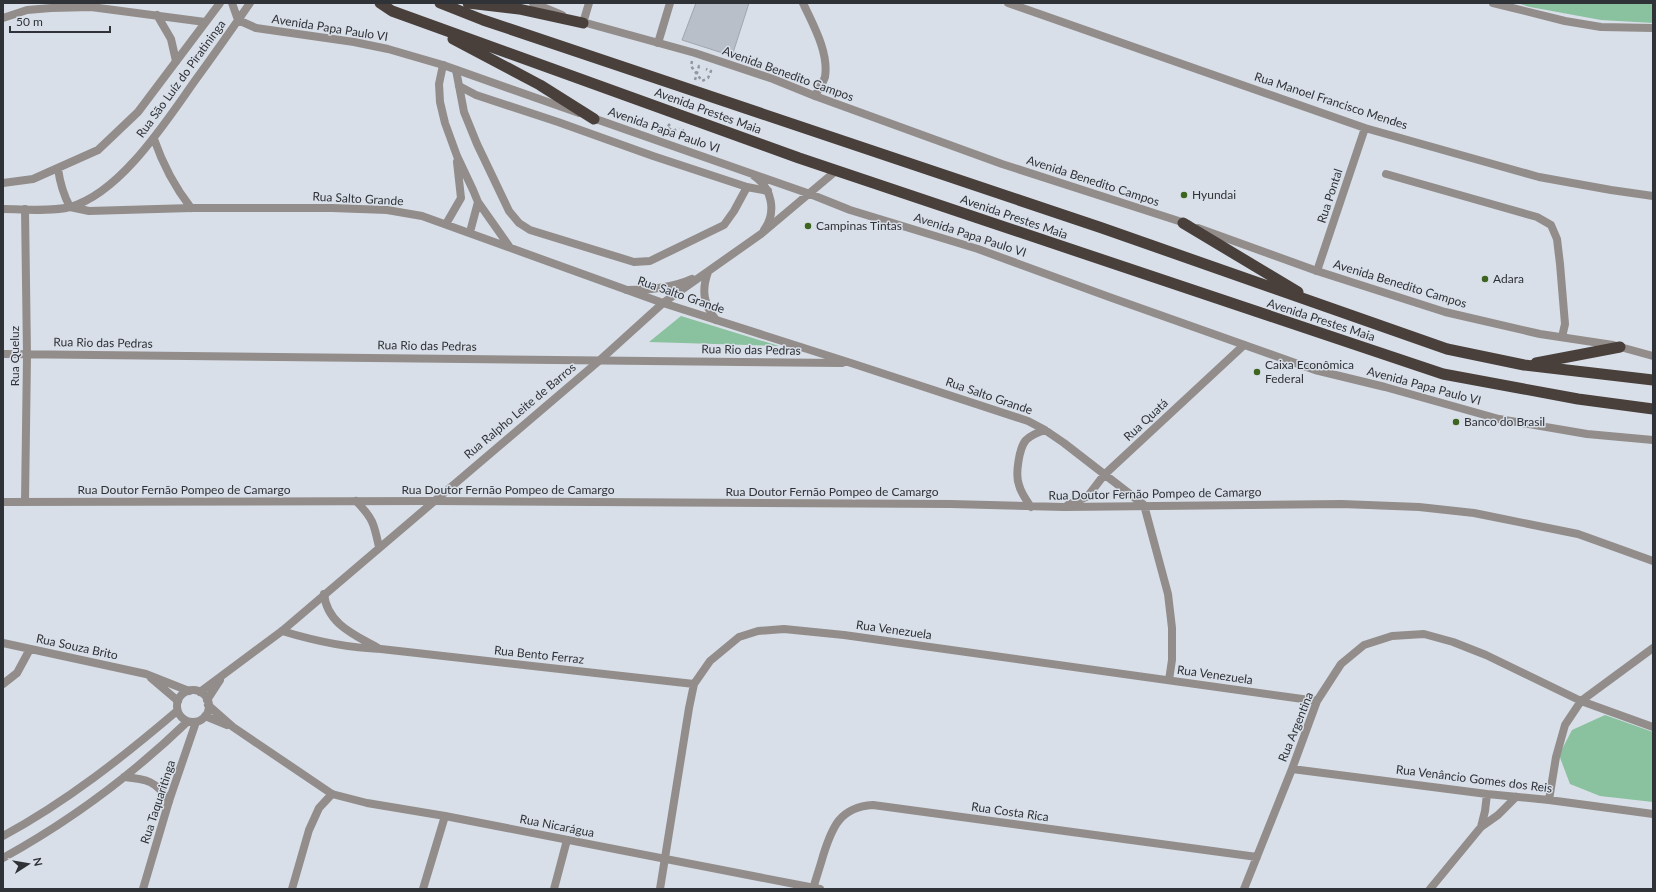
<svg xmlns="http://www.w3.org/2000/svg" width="1656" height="892" font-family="Lato,sans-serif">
<rect width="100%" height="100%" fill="#d8dfe9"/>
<!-- green -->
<path fill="#8ac19e" d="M1517 3H1653V23L1601 20 1530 7Z
M681 316 779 346H780L649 342Z
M1605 715 1653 732V802L1600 796 1570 784 1559 755 1572 730Z"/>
<!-- building -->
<path fill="#b8bfc9" stroke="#a0a6b0" d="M696 3H749L732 56 682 40Z"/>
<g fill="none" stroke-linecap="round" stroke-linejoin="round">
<!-- path -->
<path stroke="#91979e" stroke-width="2.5" stroke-dasharray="3 3" stroke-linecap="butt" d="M692 61 691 66 702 81 708 78 711 71 706 69
M695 80 699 66 702 67
M670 124 667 127 673 131 679 128
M680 138 683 130 680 128"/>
<!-- service -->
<path stroke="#928d8a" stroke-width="8" d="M583 23 589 3
M658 43 670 3
M456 70 464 112 477 144 509 211 519 223 530 230 634 262 650 261 724 225 734 211 747 187
M459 86 476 95 558 122 653 156 747 187 768 191
M1386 174 1537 217 1551 225 1557 239 1560 264 1565 324 1562 337"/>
<!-- minor -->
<path stroke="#928d8a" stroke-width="8" d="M803 3C813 25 829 52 825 77 823 83 818 90 815 96
M1008 3 1365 128 1539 177 1611 190 1653 196
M1493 3 1565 21 1601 27 1653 28
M157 15 171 39 176 61
M3 18 27 10 51 8 91 7 205 22
M443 65 439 84 440 102 445 123 457 156 473 190 478 202 470 232
M478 202 509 246
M70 207 89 211 191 208H332L387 210 422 216 663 303 851 363 1028 421 1045 430 1064 443 1144 505 1168 594 1172 628V660L1169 680
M25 209 27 355 25 502
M446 224 461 198 457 162
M1317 271 1365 128
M3 354 842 363
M3 502 432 501 951 504 1064 507 1342 504 1419 507 1474 513 1578 534 1653 561
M1068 505 1088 496 1104 475 1244 345
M1031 507C1026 500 1021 493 1019 485 1015 475 1019 448 1026 440 1031 435 1039 432 1045 430
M324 594C327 624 355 635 378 648
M282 631C315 641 346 648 381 649L694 684
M3 643 146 674 189 691
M151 678 178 701
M3 684 17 673 30 649
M1292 769 1487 794 1549 800 1653 814
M1549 800 1556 757 1565 725 1581 701 1653 648
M1481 827 1485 811 1487 794
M143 889 169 801 196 722
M292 889 309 830 319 808 332 794
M423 889 445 816
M554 889 567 840
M660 889 689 708 694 684 710 661 739 637 758 631 784 629 844 635 1317 701
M813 889C816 878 820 867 823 856 832 827 840 807 873 805L1257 857
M1244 889 1292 769 1317 701 1341 664 1364 645 1392 636 1424 634 1453 642 1486 655 1581 701 1653 727
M1430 889 1481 827 1498 815 1516 797"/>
<!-- tertiary -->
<path stroke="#928d8a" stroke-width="8" d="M232 3 238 20 256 28 354 42 388 49 443 65 579 113
M533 3 562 15
M579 21 695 53 773 79 815 96 1002 164 1188 224
M590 117 810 194 850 210 978 249 1112 298 1315 370 1385 387 1499 419 1587 434 1653 440
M154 139C163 165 174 186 191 208
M58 169C60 183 63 194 70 207
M754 176C772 188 777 212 764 230
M3 183 33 179 98 150 138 112 220 3
M3 209C24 209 49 212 70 207 120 193 165 123 194 82 213 56 232 29 250 3
M1198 228 1317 271 1445 312 1540 334 1613 345 1653 356
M708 272C701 291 704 305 716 320
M627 290C649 290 672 288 692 279
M356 501C373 518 374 524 379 547
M177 706a16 16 0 1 1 32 0a16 16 0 1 1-32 0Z
M200 692 282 631 600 360 663 303 761 234 837 170
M207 700 220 680
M208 705 233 727 332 794 367 803 445 816 820 889
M205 716 227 725
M124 777C147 779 156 781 169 801
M3 836C66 802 123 757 177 711
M3 858C70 821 132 775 187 722H191"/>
<!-- trunk -->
<path stroke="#49403c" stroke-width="11" d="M380 3 392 11 799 158 1443 374 1578 399 1653 409
M440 3 483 20 1102 228 1447 349 1524 365 1653 380
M468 3 519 9 583 23
M453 39 540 85 594 119
M1183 223 1298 292
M1536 363 1620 347"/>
</g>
<!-- markers -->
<g fill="#3d6520" stroke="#d8dfe9" stroke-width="1.5">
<circle cx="1184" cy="195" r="4"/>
<circle cx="808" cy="226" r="4"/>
<circle cx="1485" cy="279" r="4"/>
<circle cx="1257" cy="372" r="4"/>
<circle cx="1456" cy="422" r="4"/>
</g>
<g text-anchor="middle" stroke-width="3" stroke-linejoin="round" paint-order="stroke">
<!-- street labels -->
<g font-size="12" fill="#2f3236" stroke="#d8dfe9">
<text transform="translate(330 28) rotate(9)" y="4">Avenida Papa Paulo VI</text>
<text transform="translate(788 74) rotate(20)" y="4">Avenida Benedito Campos</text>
<text transform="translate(181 79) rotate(-54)" y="4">Rua São Luíz do Piratininga</text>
<text transform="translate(1331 101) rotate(18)" y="4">Rua Manoel Francisco Mendes</text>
<text transform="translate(708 111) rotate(20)" y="4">Avenida Prestes Maia</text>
<text transform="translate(664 130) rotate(19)" y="4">Avenida Papa Paulo VI</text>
<text transform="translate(1093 181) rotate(18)" y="4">Avenida Benedito Campos</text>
<text transform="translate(1330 196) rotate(-72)" y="4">Rua Pontal</text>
<text transform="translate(358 199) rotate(3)" y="4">Rua Salto Grande</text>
<text transform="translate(1014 217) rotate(19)" y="4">Avenida Prestes Maia</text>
<text transform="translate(970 235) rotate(18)" y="4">Avenida Papa Paulo VI</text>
<text transform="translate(1400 284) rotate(17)" y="4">Avenida Benedito Campos</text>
<text transform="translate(681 295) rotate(19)" y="4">Rua Salto Grande</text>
<text transform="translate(1321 320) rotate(18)" y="4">Avenida Prestes Maia</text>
<text transform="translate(103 343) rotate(1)" y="4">Rua Rio das Pedras</text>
<text transform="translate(427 346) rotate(1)" y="4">Rua Rio das Pedras</text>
<text transform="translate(751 350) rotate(1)" y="4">Rua Rio das Pedras</text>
<text transform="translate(15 356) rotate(-90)" y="4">Rua Queluz</text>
<text transform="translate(1424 386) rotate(15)" y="4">Avenida Papa Paulo VI</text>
<text transform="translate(989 396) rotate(19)" y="4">Rua Salto Grande</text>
<text transform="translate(520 411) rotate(-40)" y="4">Rua Ralpho Leite de Barros</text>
<text transform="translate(1146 420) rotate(-43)" y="4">Rua Quatá</text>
<text x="184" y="494">Rua Doutor Fernão Pompeo de Camargo</text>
<text x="508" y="494">Rua Doutor Fernão Pompeo de Camargo</text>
<text x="832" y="496">Rua Doutor Fernão Pompeo de Camargo</text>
<text transform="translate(1155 494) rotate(-1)" y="4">Rua Doutor Fernão Pompeo de Camargo</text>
<text transform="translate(894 630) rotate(8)" y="4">Rua Venezuela</text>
<text transform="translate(77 647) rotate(12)" y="4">Rua Souza Brito</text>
<text transform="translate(539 655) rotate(6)" y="4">Rua Bento Ferraz</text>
<text transform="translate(1215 675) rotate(8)" y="4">Rua Venezuela</text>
<text transform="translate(1296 727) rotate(-68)" y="4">Rua Argentina</text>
<text transform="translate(1474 779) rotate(7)" y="4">Rua Venâncio Gomes dos Reis</text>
<text transform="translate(158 802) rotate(-72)" y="4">Rua Taquaritinga</text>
<text transform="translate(1010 812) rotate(8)" y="4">Rua Costa Rica</text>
<text transform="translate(557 826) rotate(11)" y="4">Rua Nicarágua</text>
</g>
<!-- poi labels -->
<g font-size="12" fill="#2f3236" stroke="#d8dfe9" text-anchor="start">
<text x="1192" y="199">Hyundai</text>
<text x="816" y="230">Campinas Tintas</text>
<text x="1493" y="283">Adara</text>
<text x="1265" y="369">Caixa Econômica<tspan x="1265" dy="14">Federal</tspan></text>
<text x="1464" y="426">Banco do Brasil</text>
</g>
</g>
<!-- border -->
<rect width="1656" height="892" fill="none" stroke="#2f3236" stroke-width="8"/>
<!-- north arrow -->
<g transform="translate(28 864) rotate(78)" stroke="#d8dfe9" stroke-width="3" paint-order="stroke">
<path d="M0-3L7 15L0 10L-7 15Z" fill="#2f3236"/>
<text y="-6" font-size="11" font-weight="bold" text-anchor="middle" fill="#2f3236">N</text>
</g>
<!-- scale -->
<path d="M10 26v6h100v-6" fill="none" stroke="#2f3236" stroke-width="2"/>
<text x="16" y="26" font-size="12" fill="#2f3236" stroke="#d8dfe9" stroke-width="3" paint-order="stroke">50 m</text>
</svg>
